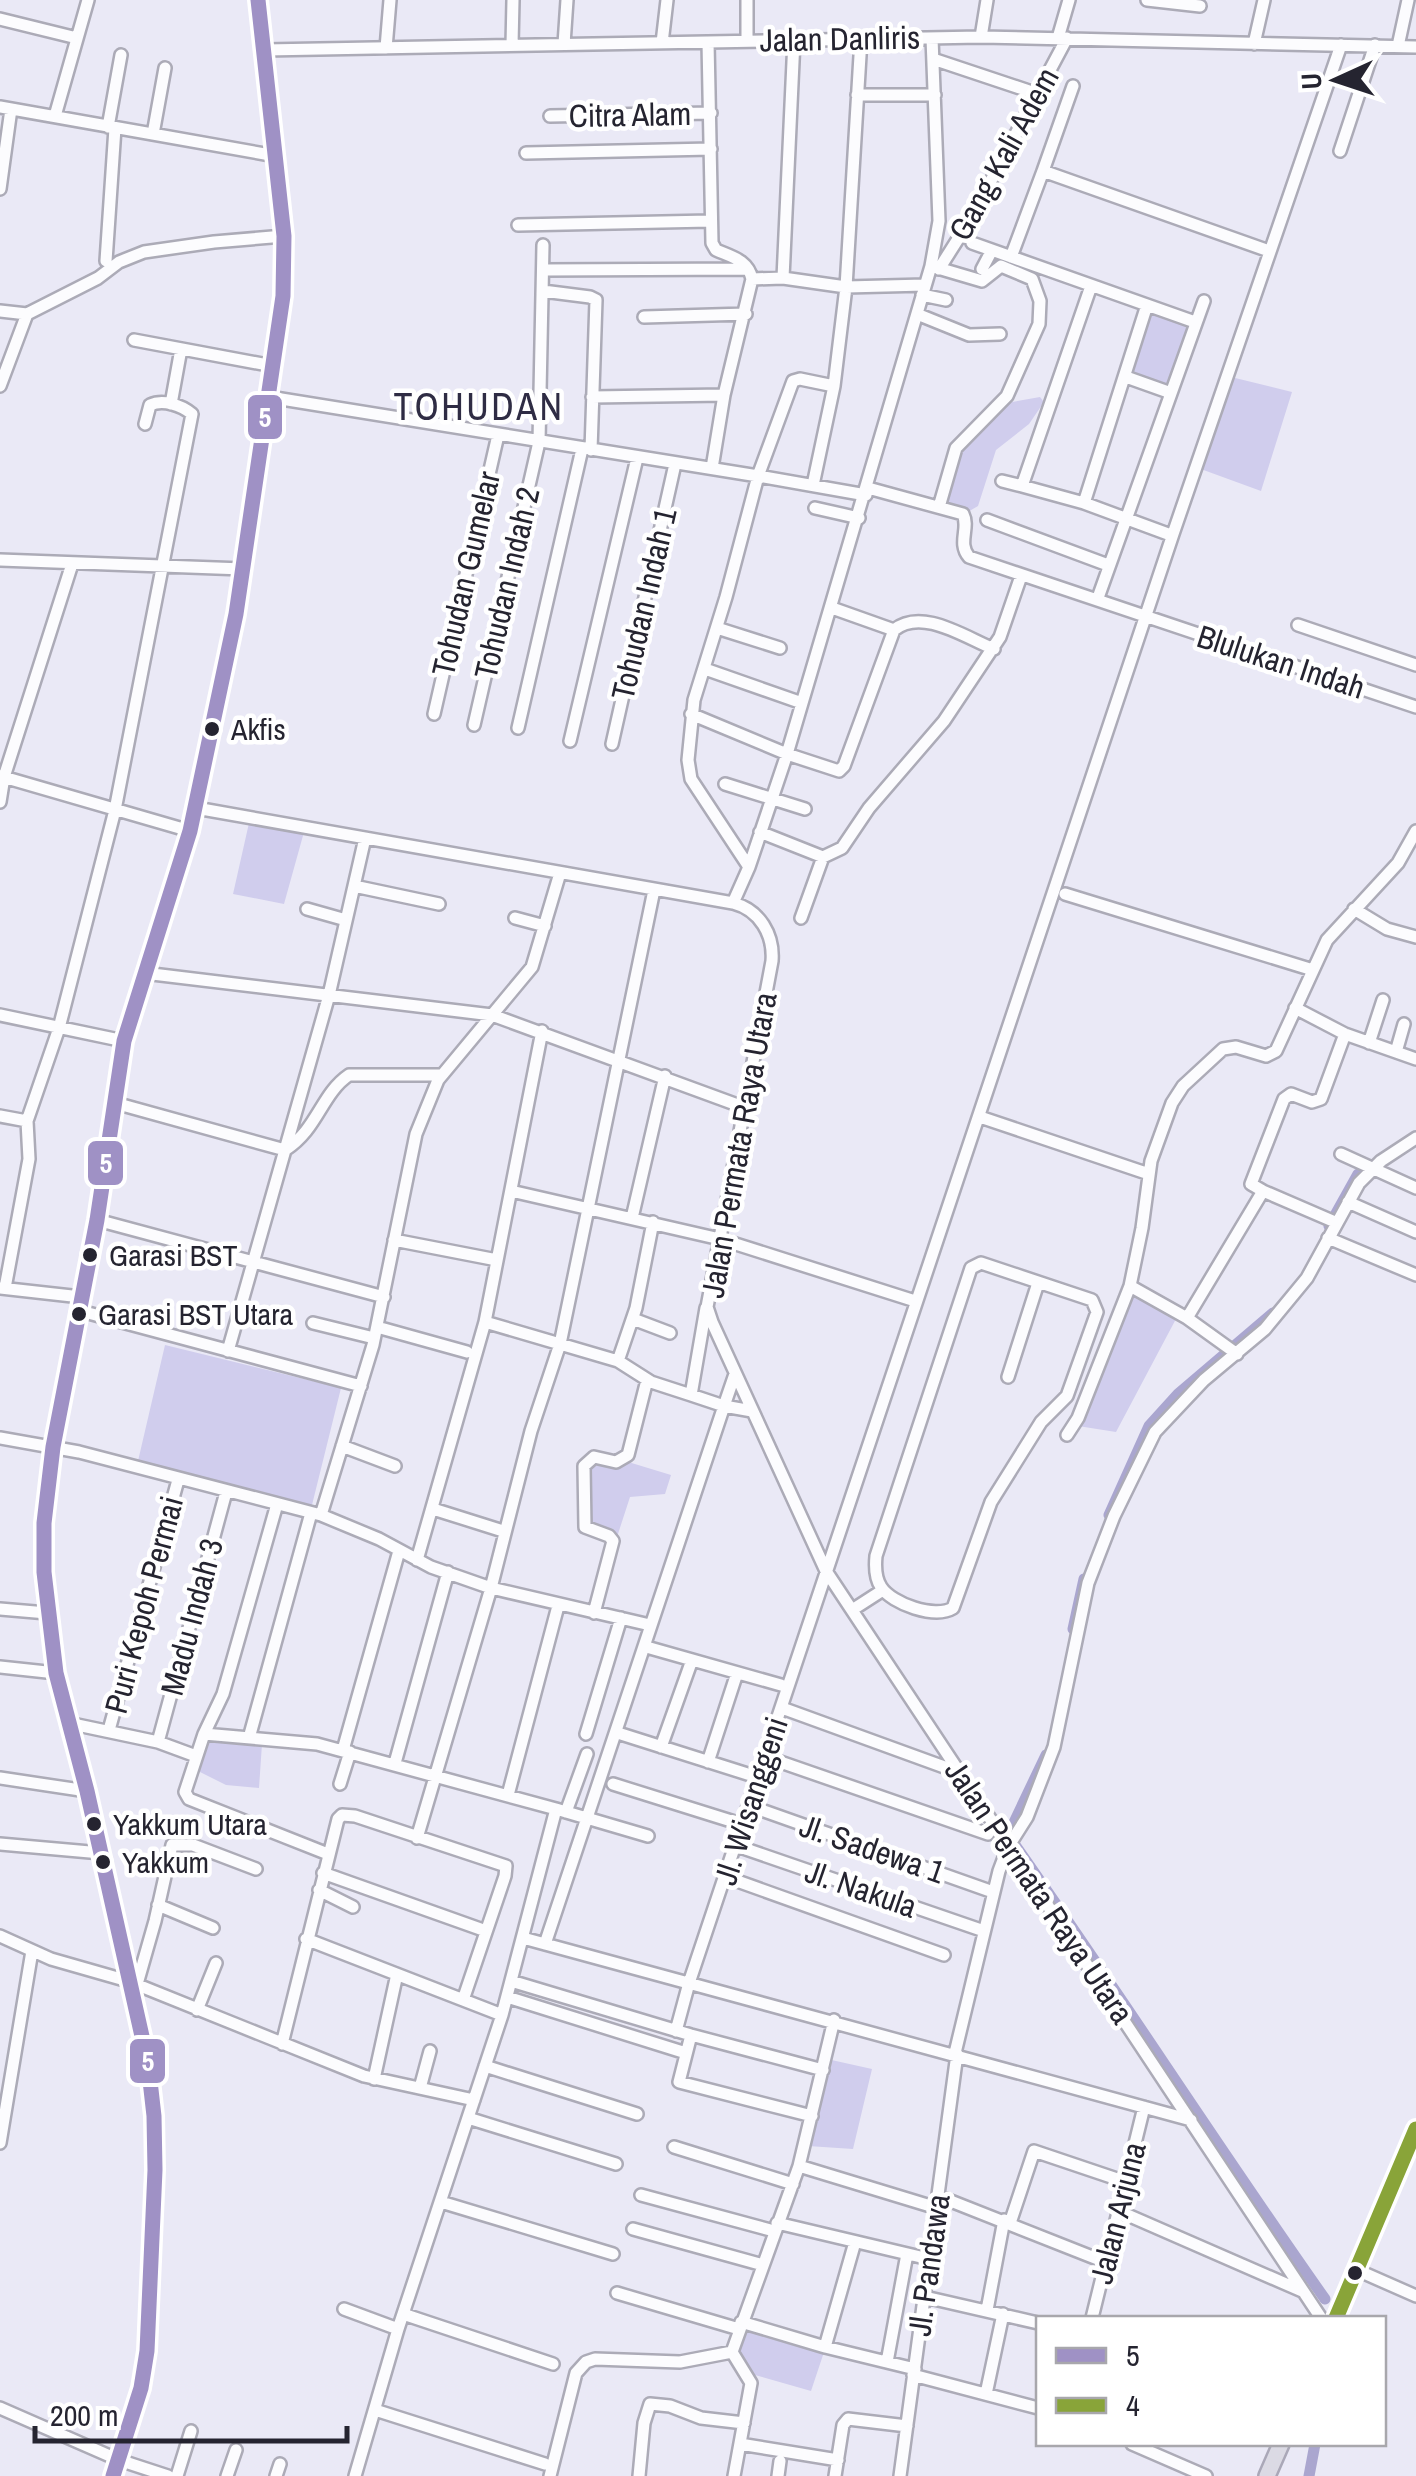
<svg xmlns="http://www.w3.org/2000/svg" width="1416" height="2476" font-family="'Archivo Narrow',sans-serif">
<rect width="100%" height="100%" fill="#eae9f6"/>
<!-- green -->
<path fill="#d0cded" d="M1149 310 1192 324 1169 389 1130 375Z
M1227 376 1292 392 1261 491 1198 468Z
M1040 397 1044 402 1029 424 996 450 978 506 966 513 943 504 958 453 980 426 1012 402Z
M249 823 304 832 284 904 233 894Z
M1130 1293 1177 1317 1116 1432 1078 1426Z
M165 1345 341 1388 311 1509 138 1461Z
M625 1461 671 1475 665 1494 630 1497 617 1537 588 1528 589 1462Z
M205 1738 262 1744 259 1788 226 1785 196 1770Z
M827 2059 872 2069 853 2149 808 2146Z
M744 2324 825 2349 811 2391 755 2375 736 2350Z"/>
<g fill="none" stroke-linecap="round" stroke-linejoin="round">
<!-- canal -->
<path stroke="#aaa6cf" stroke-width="11" d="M1329 1226 1358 1174
M1109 1515 1149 1426 1178 1394 1273 1313
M1073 1629 1084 1579
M1046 1755 1008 1835C1116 1988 1217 2146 1325 2299
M1309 2476 1315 2444"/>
<defs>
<path id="minor" d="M747 0V41
M1147 0 1200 6
M0 19 77 38
M981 37 987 0
M1058 38 1069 0
M708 42 712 243 716 250C732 257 748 260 752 279L724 395 712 468
M662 43 667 0
M564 44 567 0
M1254 44 1264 0
M512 45 513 0
M1398 46 1408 0
M386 48 390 0
M265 50 981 37 1416 47
M933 59 1038 94
M857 95H935
M0 107 276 156
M55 116 88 0
M550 116 711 113
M108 127 121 55
M153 134 165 68
M1340 151 1375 45
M526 153 711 149
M1043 171 1073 86
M0 189 11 109
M518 225 710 221
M972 243 1195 322
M1011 257 1043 171 1269 251
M106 261 115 128
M931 266 982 281 1001 266 1032 279 1040 301 1039 324 1007 396 956 448 939 507
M939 269 970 220 1067 38
M982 269 992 250
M543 270 748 269
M783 278 794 40
M752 279 783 278 846 287 925 285
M1091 286 1022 486 1084 503 1168 534
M543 291 590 297 596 300 591 450
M922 295 946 300
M0 311 27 314
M917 314 969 335 1000 334
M644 317 746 314
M134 340 273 366
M1126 377 1171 393
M0 386 27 314 98 278 119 262 144 252 214 242 284 236
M834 386 800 379 793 381 758 476 866 495
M269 397 758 476 726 597 694 700 688 760 691 779 749 867
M592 397 724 395
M171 404 181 349
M1002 481 1022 486
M813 485 834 386 846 287 861 39
M868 488 963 514C970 528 957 543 969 557L1416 707
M1084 503 1147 305
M815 508 859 518
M987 520 1108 565
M0 560 243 569
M1099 595 1204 301
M832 608 894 630
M1298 625 1416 665
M717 628 780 648
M705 669 802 703
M434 714 498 435
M691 714 787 754 839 771 844 766 894 630C922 607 966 638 994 649
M474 725 539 442 543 245
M518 728 582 449
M570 741 637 458
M612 744 675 464
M0 776 190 831
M725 784 805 809
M0 802 4 777 72 564
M196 808 733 903C760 910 774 935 772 961L707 1307 712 1322 826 1571 1321 2318
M760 832 823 857 842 848 869 808 944 721 1000 637 1021 576
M354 886 439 904
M1065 894 1313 970
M733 903 749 867 787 754 931 266 939 221 932 38
M307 909 346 920
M1354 909 1387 929 1416 937
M515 918 545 926
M801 918 823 857
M144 973 492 1015 743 1107
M1295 1008 1345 1034 1416 1059
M0 1015 124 1041
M1369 1043 1383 1000
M1396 1052 1404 1024
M115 1103 285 1150 329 995 365 838
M0 1116 27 1121 59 1028 115 810 192 414C181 405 163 399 150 405L145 424
M980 1117 1149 1174
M1341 1154 1416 1188
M511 1191 720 1239 912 1300
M1263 1191 1251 1184 1284 1099 1291 1094 1312 1102 1321 1099 1345 1034
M1348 1202 1416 1232
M632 1218 665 1076
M97 1220 384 1297
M653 1222 636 1308 618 1361 651 1382 691 1395
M1328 1238 1416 1275
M394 1240 497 1260
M981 1263 1092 1300 1097 1312 1067 1396 1041 1422 991 1502 953 1608C935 1619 892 1604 881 1587 875 1578 875 1566 876 1556L971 1268Z
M0 1288 81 1297
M5 1288 29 1159 27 1121
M77 1310 361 1386
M1187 1318 1263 1191 1335 1222
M633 1319 670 1333
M485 1322 618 1361
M313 1323 374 1338
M377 1327 467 1352
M228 1351 285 1150C318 1129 321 1094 349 1075H442
M1237 1354 1187 1318 1130 1286 1142 1228 1151 1161 1172 1103 1183 1086 1223 1049 1236 1047 1266 1056 1276 1051 1327 940 1398 863 1416 831
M735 1374 724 1406 752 1411
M1008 1377 1038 1283
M1067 1435 1078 1418 1130 1286
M0 1438 79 1452 321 1515 379 1539 431 1567 491 1588 650 1625
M342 1446 395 1466
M433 1509 503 1531
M321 1515 373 1345 416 1134 438 1080 532 967 560 873
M417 1560 485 1322 542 1031
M0 1609 47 1613
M852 1610 883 1590
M594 1613 613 1541 609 1536 585 1527 584 1466 594 1457 616 1462 628 1455 647 1380
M650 1648 781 1685
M0 1667 56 1673
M782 1708 947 1768
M68 1723 158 1742 196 1756
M109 1730 178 1480
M204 1734 223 1694 277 1504
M586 1734 621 1618
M621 1734 760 1778
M249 1738 311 1513
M158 1742 226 1492
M661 1747 692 1660
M343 1750 399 1551
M766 1757 988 1834
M708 1762 737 1673
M395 1763 448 1572
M0 1778 87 1791
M340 1784 350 1752
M613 1784 744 1825
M508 1795 558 1606
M750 1806 993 1892
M556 1809 648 1836
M566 1812 587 1754
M417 1838 491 1588 531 1431 560 1344 654 890
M0 1844 101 1853
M737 1846 984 1931
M328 1854 189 1799 185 1792 204 1734 317 1744 556 1809 502 2015 398 2329 355 2476
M323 1873 486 1931
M726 1877 944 1955
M319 1890 353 1907
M158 1905 213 1928
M0 1936 51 1959 128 1981 364 2076 474 2100
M523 1938 1191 2120
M306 1939 502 2015
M545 1944 724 1406 691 1395 706 1308
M511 1981 691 2035 823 2070
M137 1984 155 1921 172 1845H193L256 1869
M507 1997 686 2053
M197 2010 216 1963
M676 2031 689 1983 1173 534 1341 45
M691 2035 679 2082 812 2116
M282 2044 338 1819 342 1815 355 1816 506 1866 505 1876 463 2000
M955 2053 999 1871 1008 1847 1027 1817 1054 1747 1088 1583 1114 1516 1155 1432 1204 1380 1265 1329 1307 1278 1359 1183 1381 1161 1416 1138
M485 2066 637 2114
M374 2079 397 1974
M420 2088 430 2051
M468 2118 616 2164
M0 2143 32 1951
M674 2147 793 2184
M799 2166 937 2208
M641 2195 774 2231
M938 2196 1105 2262
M441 2202 613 2254
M1123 2213 1302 2291
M777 2223 929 2259
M1010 2223 1034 2151 1126 2182
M633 2229 763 2265
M1357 2270 1416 2296
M617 2293 739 2329
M925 2297 1038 2323
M344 2309 398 2329
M987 2310 1004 2220
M403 2314 553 2364
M1092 2318 1144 2107
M741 2322 825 2347 915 2369
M825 2347 855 2242
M732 2352 799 2166 834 2020
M887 2362 907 2254
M913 2375 1038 2408
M986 2394 1003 2314
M0 2408 119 2460 168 2476
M375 2410 545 2464
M740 2444 838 2460
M1132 2444 1206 2476
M177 2476 191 2431
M227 2476 236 2450
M276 2476 280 2464
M550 2476 576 2373 586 2362 595 2359 680 2362 732 2352 751 2383 734 2476
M639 2476 644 2423 650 2404 670 2406 701 2418 744 2423
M778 2476 780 2461
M835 2476 843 2425 848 2419 907 2426
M900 2476 957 2054"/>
<path id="major" d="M113 2476 141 2388 147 2351 155 2170 154 2116 148 2063 87 1791 56 1673 44 1572V1523L53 1447 97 1220 124 1041 190 831 236 614 283 296 284 236 258 0"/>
<path id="highway" d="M1336 2318 1416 2129
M1267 2476 1281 2444"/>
</defs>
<!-- minor casing -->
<use href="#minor" stroke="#acabb7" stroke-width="16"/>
<!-- major casing -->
<use href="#major" stroke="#aaa8b8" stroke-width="19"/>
<!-- highway casing -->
<use href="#highway" stroke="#aaa8b8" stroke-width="20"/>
<!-- minor -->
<use href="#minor" stroke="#fcfcfe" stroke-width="11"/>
<!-- major -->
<use href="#major" stroke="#e8e7ee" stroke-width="14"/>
<!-- highway -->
<use href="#highway" stroke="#dbdae4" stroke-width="15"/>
<defs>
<path id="bus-1" d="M113 2476 141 2388 147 2351 155 2170 154 2116 148 2063 87 1791 56 1673 44 1572V1523L53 1447 97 1220 124 1041 190 831 236 614 283 296 284 236 258 0"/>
<path id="bus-2" d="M1336 2318 1416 2129"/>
</defs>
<!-- bus-1 casing -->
<use href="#bus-1" stroke="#fff" stroke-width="22"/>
<!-- bus-2 casing -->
<use href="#bus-2" stroke="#fff" stroke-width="22"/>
<!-- bus-1 -->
<use href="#bus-1" stroke="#9f91c5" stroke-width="15"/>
<!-- bus-2 -->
<use href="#bus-2" stroke="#89a439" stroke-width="15"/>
</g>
<!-- markers -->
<g fill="#252430" stroke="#fff" stroke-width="4">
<circle cx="212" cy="729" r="9"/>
<circle cx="90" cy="1255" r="9"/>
<circle cx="79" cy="1314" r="9"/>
<circle cx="94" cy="1824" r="9"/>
<circle cx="103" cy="1862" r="9"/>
<circle cx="1355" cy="2273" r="9"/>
</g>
<g text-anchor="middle" stroke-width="9" stroke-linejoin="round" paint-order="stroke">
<!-- bus labels -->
<g font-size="30" fill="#252430" stroke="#fff" text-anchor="start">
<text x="231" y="740">Akfis</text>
<text x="109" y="1266">Garasi BST</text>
<text x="98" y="1325">Garasi BST Utara</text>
<text x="113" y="1835">Yakkum Utara</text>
<text x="122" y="1873">Yakkum</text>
</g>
<!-- street labels -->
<g font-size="32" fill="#252430" stroke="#fff">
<text transform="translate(840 39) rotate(-1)" y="11">Jalan Danliris</text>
<text transform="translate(630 115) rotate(-1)" y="11">Citra Alam</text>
<text transform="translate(1004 154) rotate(-61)" y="11">Gang Kali Adem</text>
<text transform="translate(466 574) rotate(-77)" y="11">Tohudan Gumelar</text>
<text transform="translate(507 583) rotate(-77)" y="11">Tohudan Indah 2</text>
<text transform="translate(644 604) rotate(-77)" y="11">Tohudan Indah 1</text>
<text transform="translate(1281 662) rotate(18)" y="11">Blulukan Indah</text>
<text transform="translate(739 1145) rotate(-80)" y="11">Jalan Permata Raya Utara</text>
<text transform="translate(144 1605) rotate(-75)" y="11">Puri Kepoh Permai</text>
<text transform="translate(192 1617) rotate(-75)" y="11">Madu Indah 3</text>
<text transform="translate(751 1801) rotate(-72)" y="11">Jl. Wisanggeni</text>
<text transform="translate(872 1849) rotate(19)" y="11">Jl. Sadewa 1</text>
<text transform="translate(861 1889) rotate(19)" y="11">Jl. Nakula</text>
<text transform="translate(1039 1892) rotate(56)" y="11">Jalan Permata Raya Utara</text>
<text transform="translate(1118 2213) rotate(-76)" y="11">Jalan Arjuna</text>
<text transform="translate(929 2265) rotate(-82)" y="11">Jl. Pandawa</text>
</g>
<!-- quarter labels -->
<g font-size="38" letter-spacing="2.5" fill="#2f2c44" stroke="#fff">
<text x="479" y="420">TOHUDAN</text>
</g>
</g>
<g stroke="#fff" stroke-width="4">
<rect x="246" y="393" width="38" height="48" rx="10" fill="#9f91c5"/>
<rect x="86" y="1139" width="39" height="48" rx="10" fill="#9f91c5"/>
<rect x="128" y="2037" width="39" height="48" rx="10" fill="#9f91c5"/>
</g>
<g font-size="28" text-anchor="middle" font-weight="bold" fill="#fff">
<text x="265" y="427">5</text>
<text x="106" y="1173">5</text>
<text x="148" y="2071">5</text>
</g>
<!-- legend -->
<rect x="1036" y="2316" width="350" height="130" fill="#ffffff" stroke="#a8a7ac" stroke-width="2.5"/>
<rect x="1056" y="2348" width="50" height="15" fill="#9f91c5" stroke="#a8a7ac" stroke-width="2.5"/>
<text x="1126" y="2366" font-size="30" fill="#252430">5</text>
<rect x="1056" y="2398" width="50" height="15" fill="#89a439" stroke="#a8a7ac" stroke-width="2.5"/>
<text x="1126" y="2416" font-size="30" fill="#252430">4</text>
<!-- north arrow -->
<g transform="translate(1336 80) rotate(267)" stroke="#ffffff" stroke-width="8" paint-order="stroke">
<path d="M0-8L18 38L0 25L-18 38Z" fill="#252430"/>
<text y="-15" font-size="28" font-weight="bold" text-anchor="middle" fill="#252430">U</text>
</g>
<!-- scale -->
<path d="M35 2426v15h312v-15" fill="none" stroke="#252430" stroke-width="5"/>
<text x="50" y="2426" font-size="30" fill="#252430" stroke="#ffffff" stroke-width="8" paint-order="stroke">200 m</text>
</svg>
